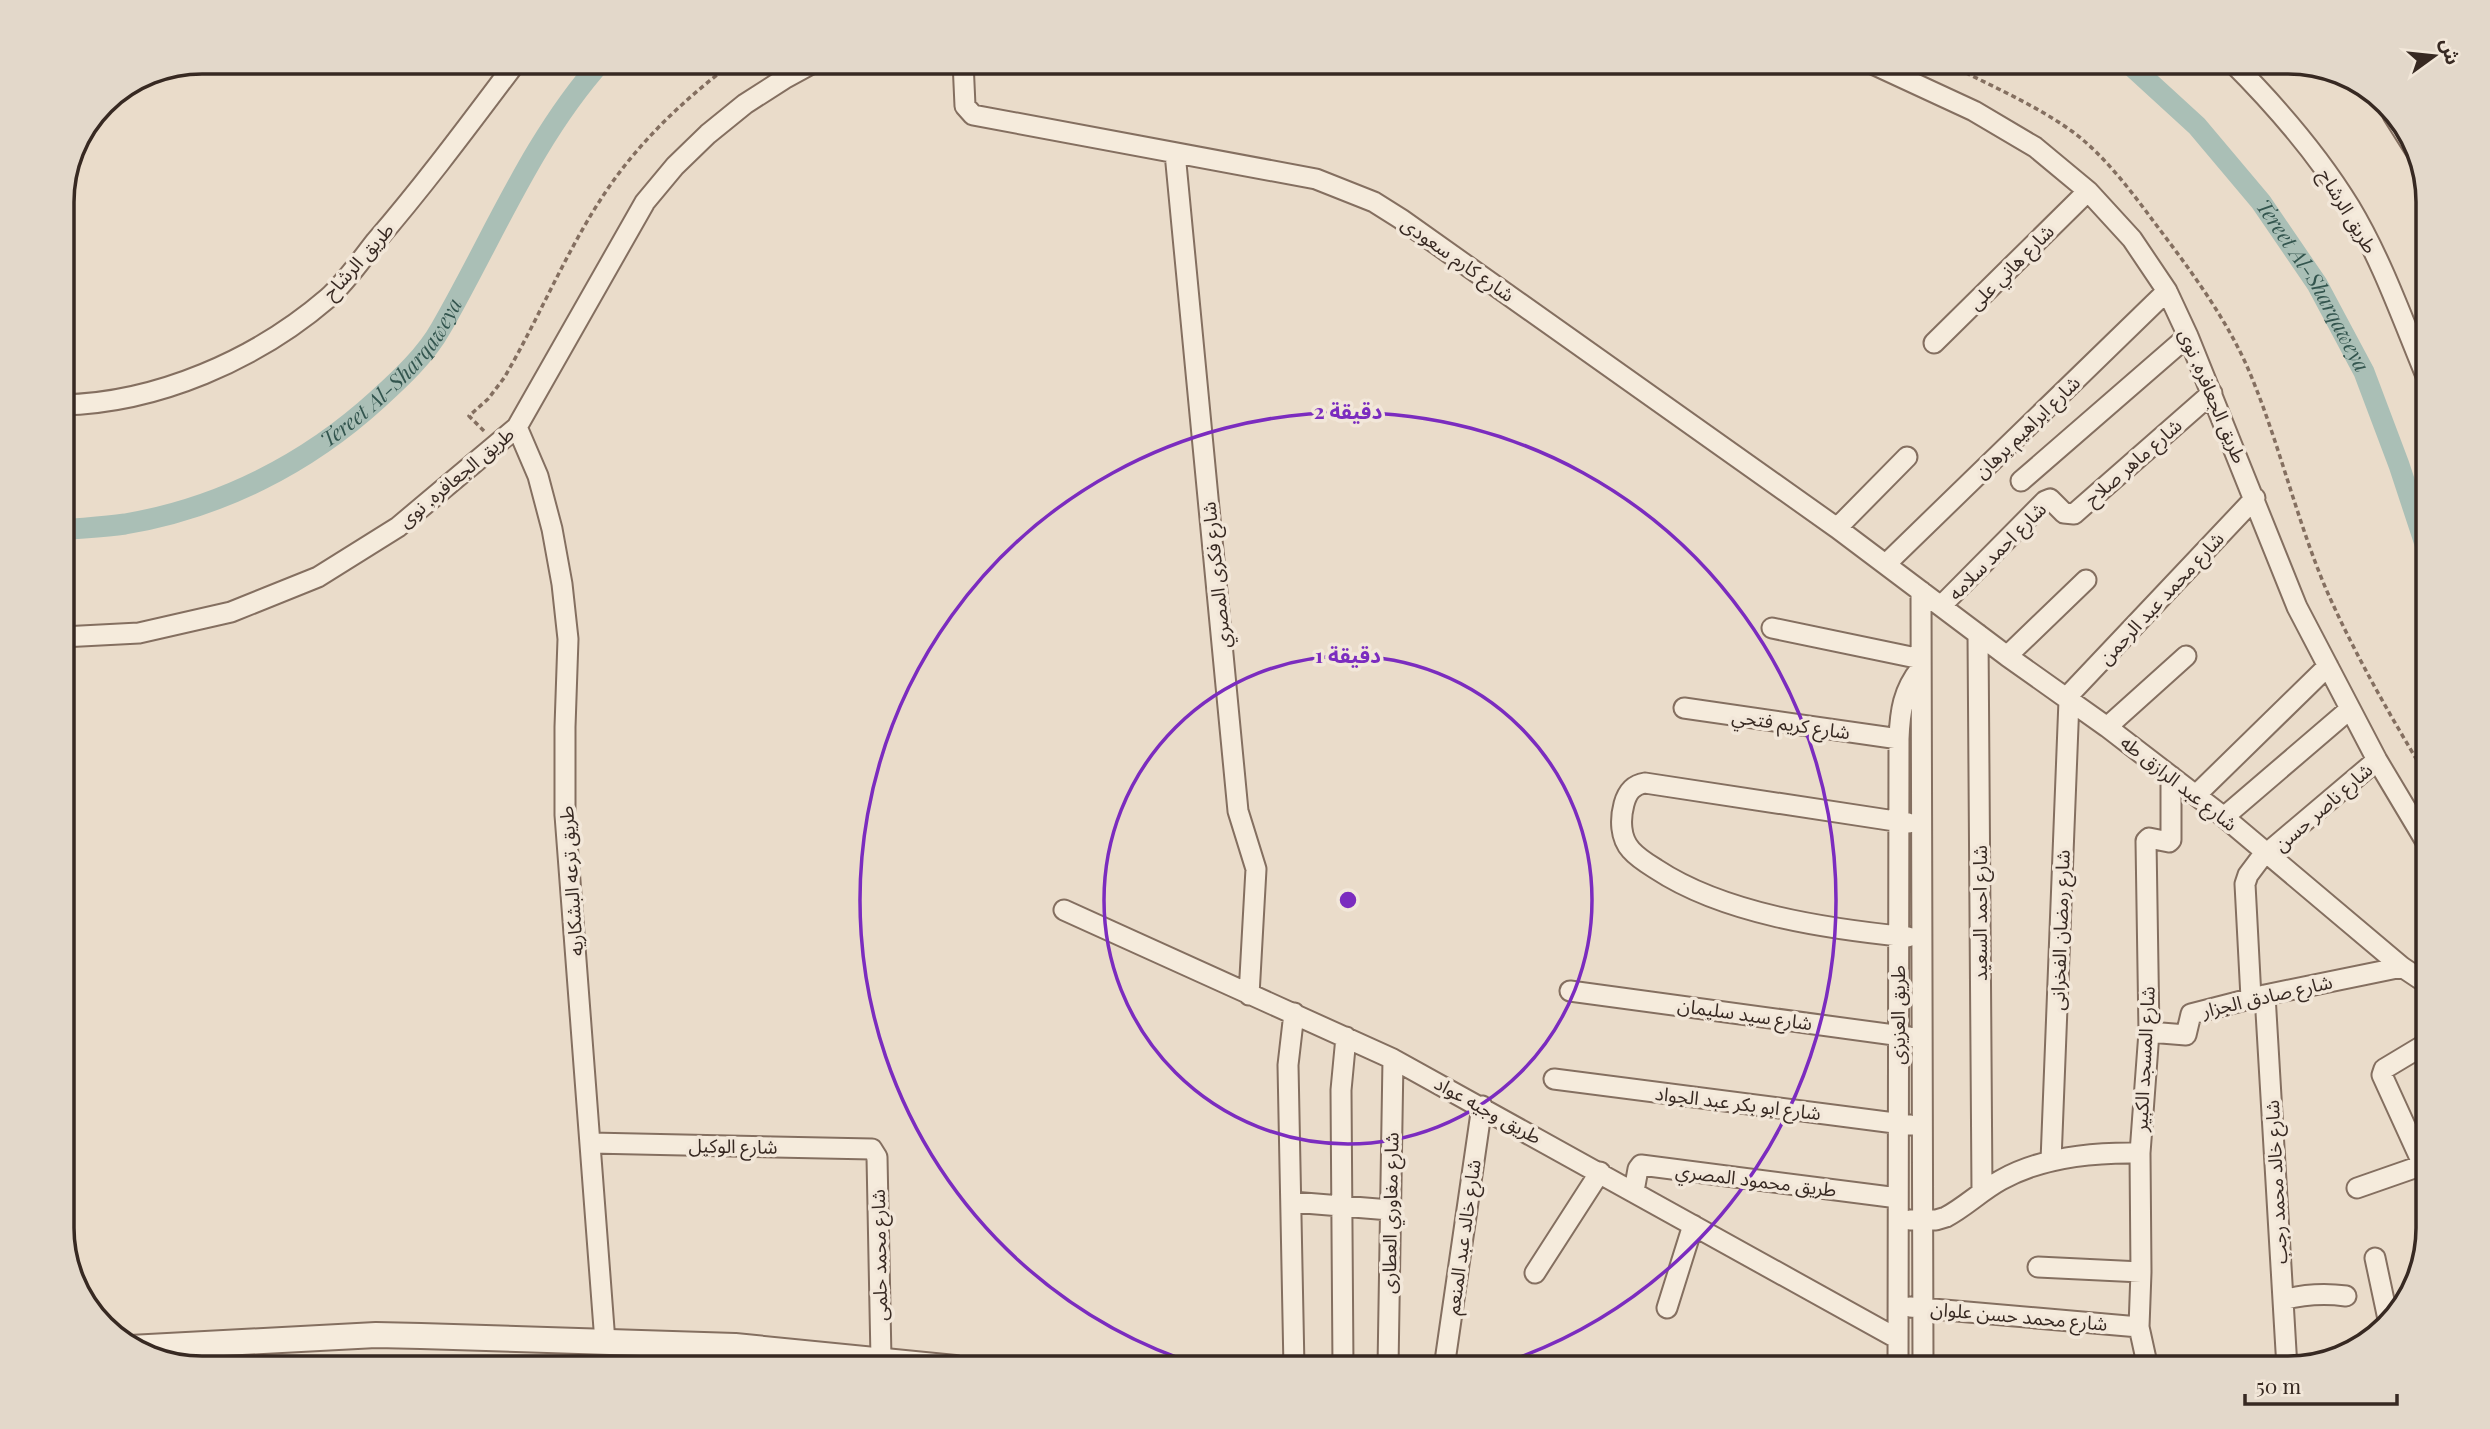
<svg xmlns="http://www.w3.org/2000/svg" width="2490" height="1429" font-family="'Playfair Display','Noto Sans Arabic',serif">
<rect width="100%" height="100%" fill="#eadcca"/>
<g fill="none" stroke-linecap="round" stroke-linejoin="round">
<!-- canal -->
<g stroke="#aabfb6" stroke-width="21">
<path id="s1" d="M2126 61 2197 126 2261 202 2317 284 2364 372 2399 465 2429 556"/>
<path id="s2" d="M62 530C82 528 104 527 125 524 220 508 307 464 378 399 400 379 426 355 441 328 493 238 532 139 602 61"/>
</g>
<defs>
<path id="minor" d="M963 61 965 106 973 115 1316 179 1374 202 1401 219 1837 528 2007 656 2107 727 2224 817 2402 967 2429 985
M1866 61 1974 111 2035 147 2088 191 2132 239 2167 291 2188 336 2297 607 2377 760 2429 847
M2231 61C2275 105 2317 153 2350 207 2383 262 2404 324 2429 383
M2393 115 2415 150
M1175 153 1238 811 1256 869 1249 995
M1934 343 2088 191
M62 405C157 403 256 360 328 298 346 282 361 260 376 241 426 183 471 122 517 61
M517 427 538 476 552 529 562 584 568 639 565 727V815L605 1342
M2021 481 2188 336
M1837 528 1907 457
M1886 564 2167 291
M1921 591 1923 1368
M1941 606 2045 501 2050 499 2064 513 2074 514 2212 393
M1772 628 1921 659
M1978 634 1982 1192
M62 637 139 633 231 612 318 577 398 527 517 427 645 202 675 166 708 134 745 104 784 79 817 61
M2007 656 2086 580
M2066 698 2255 498
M1684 708 1899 739
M2107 727 2186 656
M2196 795 2328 666
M2224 817 2350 709
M1064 910 1393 1059 1898 1339
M1908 937C1828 929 1724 914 1656 869 1648 864 1638 858 1631 850 1620 838 1620 819 1624 804 1627 793 1632 785 1645 783L1908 823
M1570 991 1909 1037
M2265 995 2287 1368
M2251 998 2245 884 2248 875 2260 859 2377 760
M1294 1013 1288 1065 1294 1368
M2149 1032 2186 1035 2191 1014 2265 995 2402 967
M2429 1042 2384 1069 2382 1075 2429 1178
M1554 1079 1910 1125
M591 1143 872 1149 877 1157 881 1359
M2051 1161 2069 700
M2357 1188 2423 1165
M1634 1191 1638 1169 1641 1165 1898 1198
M1292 1202 1390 1210
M1910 1220H1936L1946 1217C1965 1207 1981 1191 2001 1180 2042 1157 2093 1152 2140 1153
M2375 1258 2388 1319
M2038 1267 2141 1272
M1535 1273 1600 1172
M2283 1300C2305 1294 2323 1293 2346 1296
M1910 1307 2139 1327
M1667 1308 1693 1225
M676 1368 688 1343
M1343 1368 1341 1090 1346 1037
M1388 1368 1393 1059
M1444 1368 1482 1106
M1898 1368 1899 739C1900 711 1903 690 1921 668
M2148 1368 2139 1327 2141 1272 2140 1153 2149 1032 2146 841 2149 838 2169 842 2171 840V776"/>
<path id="tertiary" d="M130 1348 376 1335 421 1336 735 1346 955 1368
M722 1368 735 1346"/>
</defs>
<!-- minor casing -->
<use href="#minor" stroke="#846f60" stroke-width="23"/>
<!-- tertiary casing -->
<use href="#tertiary" stroke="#846f60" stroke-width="28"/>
<!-- path -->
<path stroke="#846f60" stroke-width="3.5" stroke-dasharray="5 3.5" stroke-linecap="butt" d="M1943 61C1986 84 2033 103 2073 132 2104 155 2131 191 2154 222 2188 267 2222 312 2246 364 2278 437 2295 516 2326 589 2355 655 2392 719 2429 780
M484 431 469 416 488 399 504 378C545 308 575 228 626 164 658 124 695 91 735 61"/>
<!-- minor -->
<use href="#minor" stroke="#f5ebdc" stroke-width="19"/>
<!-- tertiary -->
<use href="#tertiary" stroke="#f5ebdc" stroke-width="24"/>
</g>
<!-- distance rings -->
<g fill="none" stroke="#7b2cbf" stroke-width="3.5">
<circle cx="1348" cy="900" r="244"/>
<path d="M1205 1367A488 488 0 1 1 1491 1367"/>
</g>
<g text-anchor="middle" stroke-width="7" stroke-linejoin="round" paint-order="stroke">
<!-- street labels -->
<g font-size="19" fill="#372922" stroke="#f2e7d9">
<text transform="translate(2348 211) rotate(59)" y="7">طريق الرشاح</text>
<text transform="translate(1458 259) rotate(35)" y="7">شارع كارم سعودى</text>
<text transform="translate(358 261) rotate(-48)" y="7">طريق الرشاح</text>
<text transform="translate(2011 267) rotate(-45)" y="7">شارع هاني على</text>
<text transform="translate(2213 396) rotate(67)" y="7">طريق الجعافره, نوى</text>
<text transform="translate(2027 427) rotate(-44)" y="7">شارع ابراهيم برهان</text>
<text transform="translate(2133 462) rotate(-41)" y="7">شارع ماهر صلاح</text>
<text transform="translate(456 477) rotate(-40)" y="7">طريق الجعافره, نوى</text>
<text transform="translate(1997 551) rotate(-45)" y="7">شارع احمد سلامه</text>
<text transform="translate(1216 575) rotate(-96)" y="7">شارع فكرى المصري</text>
<text transform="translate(2161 598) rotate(-47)" y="7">شارع محمد عبد الرحمن</text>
<text transform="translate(1791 724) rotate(8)" y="7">شارع كريم فتحي</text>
<text transform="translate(2179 783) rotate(38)" y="7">شارع عبد الرازق طه</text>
<text transform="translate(2323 807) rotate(-41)" y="7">شارع ناصر حسن</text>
<text transform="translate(571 881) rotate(-94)" y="7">طريق ترعه البشكاريه</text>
<text transform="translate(1980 913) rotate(-90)" y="7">شارع احمد السعيد</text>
<text transform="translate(2060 930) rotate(-88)" y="7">شارع رمضان الفخرانى</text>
<text transform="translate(2267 996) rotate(-13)" y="7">شارع صادق الجزار</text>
<text transform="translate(1745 1014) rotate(8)" y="7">شارع سيد سليمان</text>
<text transform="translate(1898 1015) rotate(-90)" y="7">طريق العزيزى</text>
<text transform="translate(2144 1059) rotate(-87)" y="7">شارع المسجد الكبير</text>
<text transform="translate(1738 1103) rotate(7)" y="7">شارع ابو بكر عبد الجواد</text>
<text transform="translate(1488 1110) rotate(29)" y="7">طريق وجيه عواد</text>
<text transform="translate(733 1146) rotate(1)" y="7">شارع الوكيل</text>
<text transform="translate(1756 1180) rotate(7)" y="7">طريق محمود المصري</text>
<text transform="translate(2276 1182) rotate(-93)" y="7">شارع خالد محمد رجب</text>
<text transform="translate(1390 1213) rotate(-89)" y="7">شارع مغاوري العطارى</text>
<text transform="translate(1463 1237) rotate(-82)" y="7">شارع خالد عبد المنعم</text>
<text transform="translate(879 1255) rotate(-91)" y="7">شارع محمد حلمى</text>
<text transform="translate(2019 1316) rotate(5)" y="7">شارع محمد حسن علوان</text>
</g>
<!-- water labels -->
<g font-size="21" font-style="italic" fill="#33554e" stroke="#f2e7d9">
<text dy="7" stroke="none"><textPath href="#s1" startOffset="294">Tereet Al-Sharqaweya</textPath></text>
<text dy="7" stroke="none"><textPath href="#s2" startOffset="378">Tereet Al-Sharqaweya</textPath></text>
</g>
</g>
<!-- crop -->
<path d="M0 0H2490V1429H0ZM202 74H2288A128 128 0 0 1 2416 202V1228A128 128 0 0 1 2288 1356H202A128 128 0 0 1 74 1228V202A128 128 0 0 1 202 74Z" fill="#e3d8ca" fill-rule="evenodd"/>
<path fill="none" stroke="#372922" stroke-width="3.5" d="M202 74H2288A128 128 0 0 1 2416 202V1228A128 128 0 0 1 2288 1356H202A128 128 0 0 1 74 1228V202A128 128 0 0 1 202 74Z"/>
<circle cx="1348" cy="900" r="10" fill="#7b2cbf" stroke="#f2e7d9" stroke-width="3.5"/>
<g font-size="21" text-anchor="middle" font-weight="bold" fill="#7b2cbf" stroke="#f2e7d9" stroke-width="7" stroke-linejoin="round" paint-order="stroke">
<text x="1348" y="419">2 دقيقة</text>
<text x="1348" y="663">1 دقيقة</text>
</g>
<!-- north arrow -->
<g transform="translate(2434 56) rotate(75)" stroke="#f2e7d9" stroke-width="5" paint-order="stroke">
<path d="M0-5L12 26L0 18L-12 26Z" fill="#372922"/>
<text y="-10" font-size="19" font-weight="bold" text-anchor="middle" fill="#372922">ش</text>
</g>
<!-- scale -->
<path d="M2245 1394v10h152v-10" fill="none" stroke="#372922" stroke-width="3.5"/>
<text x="2256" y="1394" font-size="21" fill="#372922" stroke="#f2e7d9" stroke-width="5" paint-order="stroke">50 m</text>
</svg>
